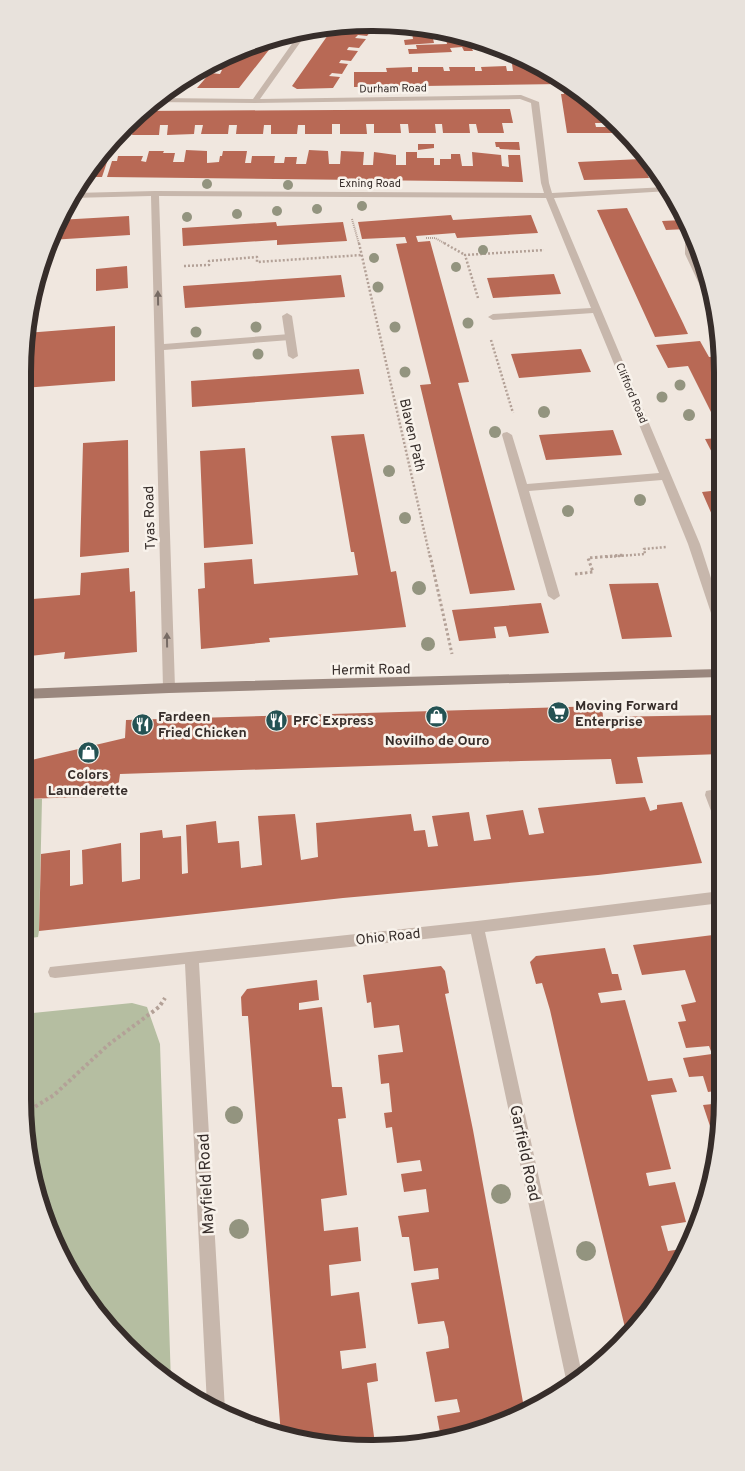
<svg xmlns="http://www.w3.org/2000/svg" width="745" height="1471" font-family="Overpass,sans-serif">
<rect width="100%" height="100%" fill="#f0e7df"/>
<!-- green -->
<path fill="#b5bea1" d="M23 799H42L39 931 38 937 23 939Z
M132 1003 147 1007 160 1044 171 1383 95 1312 41 1211 23 1098V1014Z"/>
<!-- building -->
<path fill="#b86955" d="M364 24 363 26 374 27 367 36 358 35 355 38 366 39 359 48 349 47 348 48 347 50 358 51 351 61 341 60 339 63 348 64 342 74 332 73 329 76 340 77 333 88 297 89 292 86 335 25Z
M416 27 434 30 432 34 434 43 405 45 404 40 413 39 412 33Z
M467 36 496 47 483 48 481 44H470L473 51H464L462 47 450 48 452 52 409 54 408 49H417L416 45 447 44 446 39 462 37 463 38H468Z
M279 37 239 88H197L210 73 220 74 222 70 213 69 221 60 230 61 232 58 225 57 260 41Z
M512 64H535L539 70H545L560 80 561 84 354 87V72H387L386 68 412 67V72H418V67H443L444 71H450L449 67H475V71H482L481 67 506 66 507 71H513Z
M563 87H570L600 107H592L593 111H605L616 123H595L596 127H619L621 133H567L561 94H564Z
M510 109 513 123H502L504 133H478L476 124H469L470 133H443L442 124H435L436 133H409L408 124H400L401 133H374V124H366L367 134H340V124H332V134H305V125H298L297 134H271V125H264L263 134H236L237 125H229L228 134H201L203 125H195L194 134 167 135 168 125H160L159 135H132L134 126H130L131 120 140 111Z
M495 142H519L520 150 500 149 499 147H496Z
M418 144H434V148L418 150Z
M186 150 207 151V163L219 162 220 156H222L223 151H247L245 163H251L252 156H275L274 163H284L285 157H297L296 164H306L309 150 328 151 329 164H340L341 151 364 152 363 165H373L374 152 396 155V165H406V152H417V158H434V165H440V159H451V154H460L462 166H473L472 152 501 155 502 166 509 167 508 155H520L523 182 107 177 112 161H117L118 156H143L141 161 146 162 149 151H164L163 153H175L173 162H184Z
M95 159H108L102 177H84Z
M641 159 649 178 584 180 578 162Z
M627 208 683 323 688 334 655 337 597 210Z
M451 215 453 220 531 215 538 233 457 238 455 233 416 236 418 242 430 241 469 382 458 383 515 590 470 594 420 385 431 384 396 244 407 243 405 237 362 239 358 222Z
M129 216 130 235 50 240 58 220Z
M683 220 687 229 666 230 662 221Z
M276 222 277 226 343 222 347 241 277 245V240L183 246 182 228Z
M127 266 128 288 96 291V269Z
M554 274 561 294 493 298 487 278Z
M341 275 345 297 185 308 183 286Z
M115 326V381L23 388V350L26 333Z
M700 341 709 357 720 356V430L688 366 668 368 656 345Z
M581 349 591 372 519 378 511 354Z
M359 369 364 394 192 407 191 381Z
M613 430 622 455 546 460 539 435Z
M364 434 391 572 396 571 406 627 269 638 270 642 201 649 198 589 205 588 204 563 252 559 254 584 358 575 354 552H351L331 436Z
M720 438V468L705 439Z
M128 440 129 552 80 557 83 443Z
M245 448 253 544 204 548 200 451Z
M720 490V533L702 492Z
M129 568 130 592 135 591 137 652 64 659 65 652 30 656 33 599 80 595 81 573Z
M658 583 672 637 622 639 609 584Z
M541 603 549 633 509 637 506 626 494 627 496 638 459 641 452 610Z
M602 706 603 717 721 715V754L637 757 643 783 616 784 611 759 521 761 120 774 117 796 23 799V762L125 738 126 720Z
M645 797 650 811 657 809V805L682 802 702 863 598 875 343 898 39 931 41 854 70 850V886L83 884 82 850 121 843 122 882 140 879V833L162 830 163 838 181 836 182 874 188 873 186 825 216 821 218 843 239 841 241 868 262 865 258 816 295 814 301 860 318 857 316 823 411 814 414 831 425 830 428 847 438 846 432 816 469 812 474 841 491 839 486 815 523 810 529 835 537 834 544 833 538 808Z
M721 934 722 1090 708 1092 703 1076 689 1077 683 1058 712 1054 709 1046 686 1048 678 1022 686 1021 681 1005 696 1002 685 970 642 975 633 945Z
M605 948 612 974H618L622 990 598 993 601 1003 625 1000 648 1081 672 1078 677 1092 651 1095 671 1169 646 1173 649 1186 675 1182 686 1222 661 1226 668 1251 689 1248 627 1336 575 1120 550 1010 542 983 536 984 530 962 536 956Z
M441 966 445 971 449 993 445 994 473 1130 525 1413 441 1438 437 1416 460 1412 457 1399 435 1402 426 1352 449 1348 448 1337 444 1321 418 1324 411 1283 439 1279 438 1268 414 1271 409 1237H402L398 1216 429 1212 426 1189 404 1192 401 1174 422 1171 420 1160 397 1163 392 1127 386 1128 384 1113 392 1112 389 1083 381 1084 378 1055 403 1052 399 1025 374 1028 371 1002 367 1003 363 975Z
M317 980 319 1000 299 1003V1010L322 1007 332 1087H342L346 1118 338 1119 347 1195 321 1199 324 1231 358 1227 361 1261 329 1265 331 1296 359 1292 366 1348 340 1351 342 1369 376 1363 378 1381 367 1383 375 1444 304 1442 281 1435 248 1016H242L241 997 247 989Z
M722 1103V1121L717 1147 703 1105Z"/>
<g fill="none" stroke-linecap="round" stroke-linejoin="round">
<!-- path-far3 -->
<path stroke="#b3a197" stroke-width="2" stroke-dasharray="1 1" stroke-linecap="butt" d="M352 219 359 244
M426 238H435L446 244"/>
<!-- path-far2 -->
<path stroke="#b3a197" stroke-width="2.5" stroke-dasharray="2 2" stroke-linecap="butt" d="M359 243 430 557
M444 243 465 255
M184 266 209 265V261L257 257V262L362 255
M478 298 465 255 544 250
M491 340 513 413
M606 557 645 554 644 549 666 547"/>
<!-- path-far1 -->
<path stroke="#b3a197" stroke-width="3" stroke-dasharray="2.5 2.5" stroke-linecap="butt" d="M430 555 452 654
M575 574 593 572 588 558 624 555"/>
<!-- path -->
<path stroke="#b3a197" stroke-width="4" stroke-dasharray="3 3" stroke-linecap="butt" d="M25 1113 54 1095 108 1045 159 1007 165 998"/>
<!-- lane -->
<path fill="#c7b7ac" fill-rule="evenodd" d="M693 237H695L697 242 693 244V254L708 284 714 306 708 303 685 254V243Z
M287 313 292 316 298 356 293 359 288 356 282 316Z"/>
<!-- street -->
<path fill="#c7b7ac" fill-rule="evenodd" d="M309 30 260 99 521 95 539 102 549 183 552 193 666 187 669 191 554 198 700 544 720 606V626L716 625 714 622 688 544 662 480 529 491 560 596 554 600 548 596 502 435 503 433 507 432 512 435 527 484 659 473 593 313 493 320 488 317 493 314 591 308 546 198 159 196 164 344 290 334 295 337 290 340 164 350 175 688 173 691H165L163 688 151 196 71 198 74 193 155 191 544 193 541 183 531 103 520 99 255 103 152 102 158 98 253 99 301 31Z
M711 790 716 791 721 803V825L716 824 705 795 706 791Z
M721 891V903L485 932 582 1374 567 1384 471 934 199 963 225 1410 223 1414 207 1405 185 964 55 978 50 977 48 972 50 967 477 921Z"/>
<!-- secondary -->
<path fill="#9a877e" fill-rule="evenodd" d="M720 669V677L169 693 23 699V689L169 683Z"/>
</g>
<!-- trees -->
<g fill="#93947f">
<circle cx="207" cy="184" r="5"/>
<circle cx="288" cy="185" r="5"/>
<circle cx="362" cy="206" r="5"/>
<circle cx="317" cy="209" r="5"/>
<circle cx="277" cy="211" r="5"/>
<circle cx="237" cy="214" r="5"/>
<circle cx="187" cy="217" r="5"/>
<circle cx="483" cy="250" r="5"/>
<circle cx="374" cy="258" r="5"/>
<circle cx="456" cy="267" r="5"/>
<circle cx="378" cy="287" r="5.5"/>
<circle cx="468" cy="323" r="5.5"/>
<circle cx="256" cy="327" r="5.5"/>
<circle cx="395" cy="327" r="5.5"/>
<circle cx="196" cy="332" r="5.5"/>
<circle cx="258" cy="354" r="5.5"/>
<circle cx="405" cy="372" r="5.5"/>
<circle cx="680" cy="385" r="5.5"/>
<circle cx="662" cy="397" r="5.5"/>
<circle cx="544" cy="412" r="6"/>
<circle cx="689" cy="415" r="6"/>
<circle cx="495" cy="432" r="6"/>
<circle cx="389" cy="471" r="6"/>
<circle cx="640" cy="500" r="6"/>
<circle cx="568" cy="511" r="6"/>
<circle cx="405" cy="518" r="6"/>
<circle cx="419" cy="588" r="7"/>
<circle cx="428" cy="644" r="7"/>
<circle cx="234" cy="1115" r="9"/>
<circle cx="501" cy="1194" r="10"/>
<circle cx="239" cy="1229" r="10"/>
<circle cx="586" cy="1251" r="10"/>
</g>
<!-- one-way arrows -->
<defs><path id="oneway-solid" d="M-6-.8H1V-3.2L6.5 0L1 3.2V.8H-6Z" transform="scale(1.25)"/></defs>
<g fill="#776b64">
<use href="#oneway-solid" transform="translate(158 298) rotate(-91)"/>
<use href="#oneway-solid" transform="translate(167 640) rotate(-91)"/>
</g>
<!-- icons -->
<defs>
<symbol id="supermarket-disc" viewBox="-11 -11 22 22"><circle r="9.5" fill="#245253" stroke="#f8f2eb"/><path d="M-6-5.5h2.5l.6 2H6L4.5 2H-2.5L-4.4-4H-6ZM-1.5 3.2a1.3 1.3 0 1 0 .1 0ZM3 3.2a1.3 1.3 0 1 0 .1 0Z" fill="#fff"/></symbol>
<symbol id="shop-disc" viewBox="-11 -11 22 22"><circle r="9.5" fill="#245253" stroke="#f8f2eb"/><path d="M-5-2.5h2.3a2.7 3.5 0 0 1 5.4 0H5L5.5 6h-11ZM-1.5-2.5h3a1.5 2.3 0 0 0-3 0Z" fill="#fff"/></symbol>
<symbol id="restaurant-disc" viewBox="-11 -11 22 22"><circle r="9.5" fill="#245253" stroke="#f8f2eb"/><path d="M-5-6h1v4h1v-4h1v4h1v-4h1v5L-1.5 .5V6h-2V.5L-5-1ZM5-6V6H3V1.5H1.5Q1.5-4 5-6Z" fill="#fff"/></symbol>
</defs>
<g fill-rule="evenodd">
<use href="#supermarket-disc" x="546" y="700" width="25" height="25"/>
<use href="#shop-disc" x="424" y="704" width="25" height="25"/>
<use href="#restaurant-disc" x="264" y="708" width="25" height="25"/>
<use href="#restaurant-disc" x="130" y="712" width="25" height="25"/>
<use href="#shop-disc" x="76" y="740" width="25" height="25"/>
</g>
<g text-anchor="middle" stroke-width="5" stroke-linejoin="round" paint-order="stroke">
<!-- far-street labels -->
<g font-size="11" fill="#362d2a" stroke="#f8f2eb">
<text transform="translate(393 88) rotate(-1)" y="4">Durham Road</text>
<text x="370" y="187">Exning Road</text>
<text transform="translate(632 393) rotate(67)" y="4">Clifford Road</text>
</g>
<!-- street labels -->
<g font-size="14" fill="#362d2a" stroke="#f8f2eb">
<text transform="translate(413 435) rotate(77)" y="5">Blaven Path</text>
<text transform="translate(149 518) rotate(-92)" y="5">Tyas Road</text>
<text transform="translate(371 669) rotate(-1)" y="5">Hermit Road</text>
<text transform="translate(388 936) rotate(-6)" y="5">Ohio Road</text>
</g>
<!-- poi labels -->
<g font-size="14" font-weight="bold" fill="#362d2a" stroke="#f8f2eb" text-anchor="start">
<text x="575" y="710">Moving Forward<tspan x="575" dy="16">Enterprise</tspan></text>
<text x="158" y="721">Fardeen<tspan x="158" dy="16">Fried Chicken</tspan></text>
<text x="293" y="725">PFC Express</text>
<text x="437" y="745" text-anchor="middle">Novilho de Ouro</text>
<text x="88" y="779" text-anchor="middle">Colors<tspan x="88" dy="16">Launderette</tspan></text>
</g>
<!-- near-street labels -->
<g font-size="16" fill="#362d2a" stroke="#f8f2eb">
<text transform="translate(526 1153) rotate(78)" y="6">Garfield Road</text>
<text transform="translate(205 1184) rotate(-93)" y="6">Mayfield Road</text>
</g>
</g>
<!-- crop -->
<path d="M0 0H745V1471H0ZM372 31H373A341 341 0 0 1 714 372V1099A341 341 0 0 1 373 1440H372A341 341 0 0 1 31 1099V372A341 341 0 0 1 372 31Z" fill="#e8e2dc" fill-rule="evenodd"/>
<path fill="none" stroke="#362d2a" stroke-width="6" d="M372 31H373A341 341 0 0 1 714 372V1099A341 341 0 0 1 373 1440H372A341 341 0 0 1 31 1099V372A341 341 0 0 1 372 31Z"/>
</svg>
